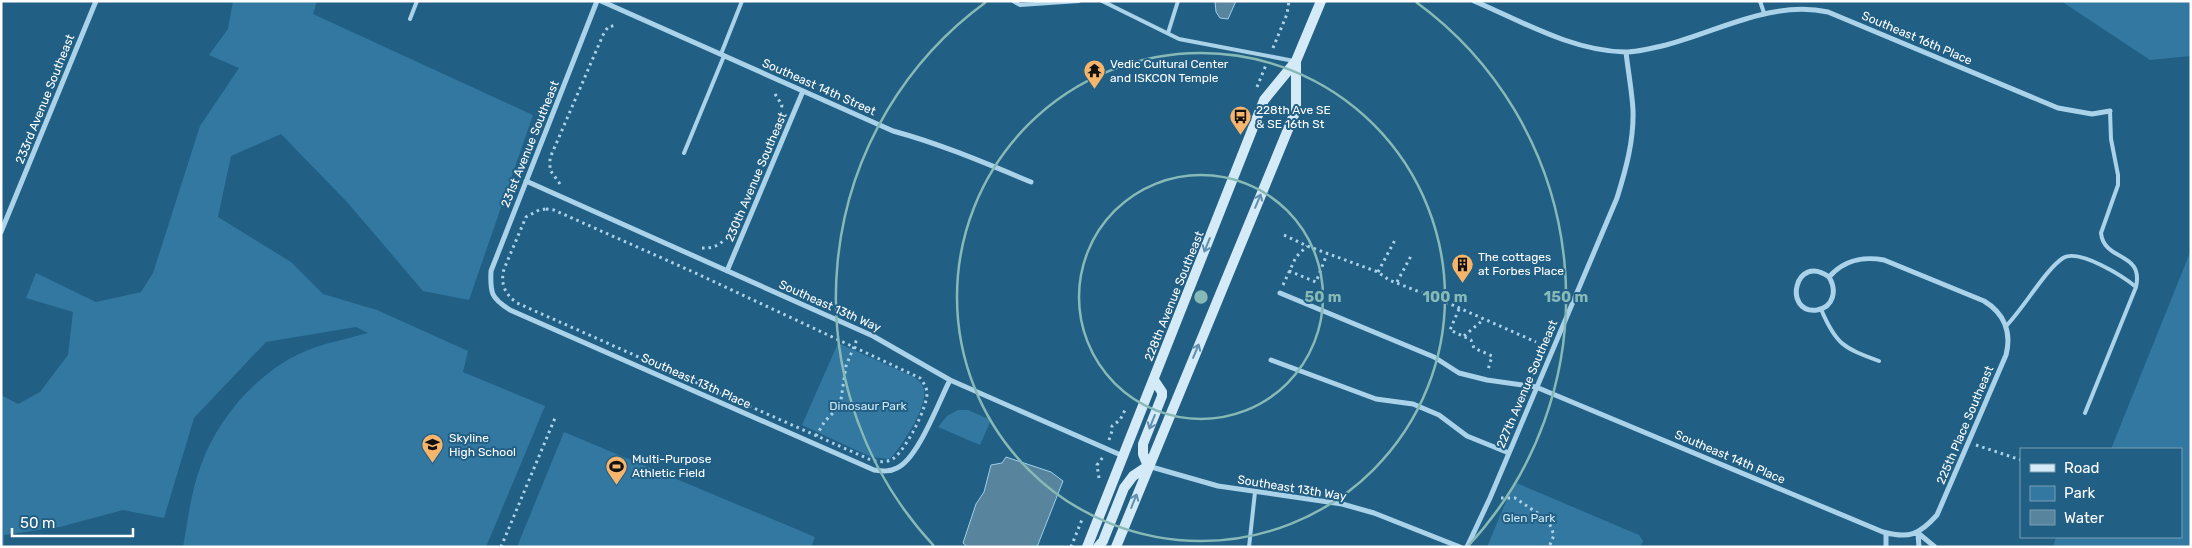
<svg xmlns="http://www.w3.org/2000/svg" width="2192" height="548" font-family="Rubik,sans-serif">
<rect width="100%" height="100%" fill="#215f85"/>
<!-- green -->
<path fill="#3278a1" d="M233 1H317L313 14 533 115 469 300 423 291 347 202 281 134 231 156 218 217 291 262 323 294 377 310 468 351 463 372 545 406 486 547H183C188 520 191 491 201 465 219 415 263 366 313 348 331 342 350 338 368 333L356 327 266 342 194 418 164 518 123 510 60 527 4 535V547H1V395L18 404 40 392 68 355 73 312 26 298 36 273 96 302 141 292 153 273 200 126 239 68 209 55 228 29Z
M2061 1H2191V56L2150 60Z
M2191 250V547H2053L2056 537H2181V449H2111Z
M838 343 912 376C917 379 921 382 923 387 931 403 901 447 890 459L871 457 802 425Z
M958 410H968L991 420 980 445 938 427 947 416Z
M564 432 815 537 811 547H517Z
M1514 482 1639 535 1643 541 1640 547H1487Z"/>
<!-- water -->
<path fill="#58849e" stroke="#9dcfea" d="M1215 1H1236L1228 19 1220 18 1216 12Z
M1006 457 1051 472 1063 481 1037 547H968L963 543 976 504 984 492 991 465 1002 463Z"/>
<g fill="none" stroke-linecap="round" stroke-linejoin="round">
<!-- path -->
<path stroke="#aad2e9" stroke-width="3" stroke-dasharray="2.5 4" stroke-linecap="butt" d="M1273 48 1287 14 1289 1
M1257 87 1266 65
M775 94 782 105 779 117
M560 184 550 170V158L603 35 608 27 617 25
M546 209 554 210 691 271 920 378C923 382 926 386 927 392 928 407 906 449 894 458 887 463 879 462 871 460L517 303C505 294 500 284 504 269L526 217 539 210Z
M1284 235 1307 246 1378 272 1389 280 1448 303 1536 342
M702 248C717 249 726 241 732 228
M1289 271 1316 282 1327 254
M1378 272 1395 240
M1397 282 1411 256
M1283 285 1296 257 1307 246
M1459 309 1450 330 1471 340 1474 348 1492 356 1488 370
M1464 336 1483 320
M816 436 825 421 840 406 846 366 857 339
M1109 440 1112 431V426L1120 420 1126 408
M1976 445 2021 460
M1099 478 1097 465 1103 457
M1501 498H1515L1548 520 1554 535 1549 547
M501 547 555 418
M1071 547 1083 517"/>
<!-- service -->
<path stroke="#aad2e9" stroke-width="4" d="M1013 1 1020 5 1079 1
M1102 1 1179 39 1294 61
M1760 1 1764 13
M410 19 417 1
M1168 33 1178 1
M721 54 742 1
M2110 111 2111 139 2118 175V185L2101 233C2104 262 2144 251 2136 287
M684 153 724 56
M1821 309C1836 345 1844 348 1879 361
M2006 326C2024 308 2045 270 2063 258 2079 248 2124 277 2136 287L2085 413
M1249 547 1255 492"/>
<!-- minor -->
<path stroke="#aad2e9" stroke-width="5" d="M597 1 491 271C490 293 491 298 510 310L874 470C882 471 890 472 897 468 918 459 939 401 950 380
M601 1 893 131C941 144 985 163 1031 182
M1474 1C1521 21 1572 51 1625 52 1638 52 1653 48 1666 45 1719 31 1772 0 1828 12L2058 108 2092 114 2110 111
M526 181 873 336 950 380 1123 456
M1 232 96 1
M727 271 803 91
M1280 293 1434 357 1459 373 1487 380 1536 387 1883 532C1909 539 1919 535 1937 515L2006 355C2012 332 2004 313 1984 301L1884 260C1862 256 1844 260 1829 277 1795 252 1782 314 1817 310 1834 307 1837 290 1829 277
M1271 360 1376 399 1413 404 1439 415 1467 436 1509 453
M1148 466 1218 486 1342 504 1374 513 1460 547
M1918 533 1935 547
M1918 534 1919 547
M1467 547 1490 498 1617 198C1626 169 1634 140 1633 110 1632 91 1628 71 1626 52
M1886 547V533"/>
<!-- secondary -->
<path stroke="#d5eaf7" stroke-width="10" d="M1087 547 1264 100 1296 61 1321 1
M1098 547 1103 541 1124 488 1133 476 1148 466 1143 454V444L1162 396V392L1154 380
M1116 547 1296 110V61"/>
</g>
<!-- one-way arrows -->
<defs><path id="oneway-shaft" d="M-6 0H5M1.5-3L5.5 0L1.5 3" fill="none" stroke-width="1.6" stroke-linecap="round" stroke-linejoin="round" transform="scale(1.25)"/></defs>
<g stroke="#6090ad">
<use href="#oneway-shaft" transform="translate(1258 201) rotate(-67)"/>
<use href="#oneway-shaft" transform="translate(1207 245) rotate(112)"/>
<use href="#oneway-shaft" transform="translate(1196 351) rotate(-67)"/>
<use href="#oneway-shaft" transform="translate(1152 422) rotate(112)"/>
<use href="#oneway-shaft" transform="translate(1134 501) rotate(-68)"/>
</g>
<!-- distance rings -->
<g fill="none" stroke="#87bab6" stroke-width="2.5">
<circle cx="1201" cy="297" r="122"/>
<circle cx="1201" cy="297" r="244"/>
<path d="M934 546A365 365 0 0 1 986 2M1416 2A365 365 0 0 1 1468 546"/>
</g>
<!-- icons -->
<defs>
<symbol id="temple-pin" viewBox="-11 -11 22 30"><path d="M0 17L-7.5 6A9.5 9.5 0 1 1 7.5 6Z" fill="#f6b56b" stroke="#215f85"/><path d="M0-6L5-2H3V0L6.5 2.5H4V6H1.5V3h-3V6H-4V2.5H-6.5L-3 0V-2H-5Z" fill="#111"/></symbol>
<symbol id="bus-pin" viewBox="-11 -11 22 30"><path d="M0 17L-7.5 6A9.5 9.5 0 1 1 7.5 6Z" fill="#f6b56b" stroke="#215f85"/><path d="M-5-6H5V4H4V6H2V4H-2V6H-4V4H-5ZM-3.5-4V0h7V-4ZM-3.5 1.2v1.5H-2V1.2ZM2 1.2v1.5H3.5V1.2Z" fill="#111"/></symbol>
<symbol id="building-pin" viewBox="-11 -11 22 30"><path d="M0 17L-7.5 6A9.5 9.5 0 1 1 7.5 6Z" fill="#f6b56b" stroke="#215f85"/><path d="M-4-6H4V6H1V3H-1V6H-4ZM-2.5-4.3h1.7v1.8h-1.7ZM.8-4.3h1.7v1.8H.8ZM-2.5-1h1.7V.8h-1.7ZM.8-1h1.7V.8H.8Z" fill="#111"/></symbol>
<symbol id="school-pin" viewBox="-11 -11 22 30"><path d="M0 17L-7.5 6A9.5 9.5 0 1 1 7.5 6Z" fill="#f6b56b" stroke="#215f85"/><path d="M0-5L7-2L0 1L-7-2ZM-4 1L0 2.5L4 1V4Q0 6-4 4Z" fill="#111"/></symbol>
<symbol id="stadium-pin" viewBox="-11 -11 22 30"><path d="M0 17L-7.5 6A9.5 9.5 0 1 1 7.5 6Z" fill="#f6b56b" stroke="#215f85"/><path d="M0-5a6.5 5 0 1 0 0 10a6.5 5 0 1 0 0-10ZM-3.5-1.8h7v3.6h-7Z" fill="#111"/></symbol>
</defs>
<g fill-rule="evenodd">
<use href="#temple-pin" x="1082" y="58" width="25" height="34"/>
<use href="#bus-pin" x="1228" y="104" width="25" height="34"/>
<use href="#building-pin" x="1450" y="252" width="25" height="34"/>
<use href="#school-pin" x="420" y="432" width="25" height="34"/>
<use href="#stadium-pin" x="604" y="454" width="25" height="34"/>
</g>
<g text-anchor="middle" stroke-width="4" stroke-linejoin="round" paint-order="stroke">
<!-- street labels -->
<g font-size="12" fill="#fff" stroke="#215f85">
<text transform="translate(1917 38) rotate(23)" y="4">Southeast 16th Place</text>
<text transform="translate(819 87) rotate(24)" y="4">Southeast 14th Street</text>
<text transform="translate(45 99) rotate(-68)" y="4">233rd Avenue Southeast</text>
<text transform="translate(530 144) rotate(-68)" y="4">231st Avenue Southeast</text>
<text transform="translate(756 177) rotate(-67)" y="4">230th Avenue Southeast</text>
<text transform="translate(1174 296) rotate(-68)" y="4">228th Avenue Southeast</text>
<text transform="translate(830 306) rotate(24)" y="4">Southeast 13th Way</text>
<text transform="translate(696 381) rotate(24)" y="4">Southeast 13th Place</text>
<text transform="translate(1527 384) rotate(-67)" y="4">227th Avenue Southeast</text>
<text transform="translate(1965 425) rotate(-67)" y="4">225th Place Southeast</text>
<text transform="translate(1730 457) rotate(23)" y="4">Southeast 14th Place</text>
<text transform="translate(1292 488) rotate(9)" y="4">Southeast 13th Way</text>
</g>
<!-- poi labels -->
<g font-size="12" fill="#fff" stroke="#215f85" text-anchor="start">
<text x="1110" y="68">Vedic Cultural Center<tspan x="1110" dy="14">and ISKCON Temple</tspan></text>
<text x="1256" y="114">228th Ave SE<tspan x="1256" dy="14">&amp; SE 16th St</tspan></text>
<text x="1478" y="261">The cottages<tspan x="1478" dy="14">at Forbes Place</tspan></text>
<text x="449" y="442">Skyline<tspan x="449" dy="14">High School</tspan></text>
<text x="632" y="463">Multi-Purpose<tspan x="632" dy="14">Athletic Field</tspan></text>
</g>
<!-- park labels -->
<g font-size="12" fill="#cee8f7" stroke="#215f85">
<text x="868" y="410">Dinosaur Park</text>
<text x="1529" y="522">Glen Park</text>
</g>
</g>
<circle cx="1201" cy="297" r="8" fill="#87bab6" stroke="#215f85" stroke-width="2.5"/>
<g font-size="15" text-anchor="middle" font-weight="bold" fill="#87bab6" stroke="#215f85" stroke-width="4" stroke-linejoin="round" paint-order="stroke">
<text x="1323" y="302">50 m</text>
<text x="1445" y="302">100 m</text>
<text x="1566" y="302">150 m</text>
</g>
<!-- border -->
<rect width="2192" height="548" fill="none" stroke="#ffffff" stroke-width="5"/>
<!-- legend -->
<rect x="2020" y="448" width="162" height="90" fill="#215f85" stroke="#7a9fb6"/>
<rect x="2030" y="464" width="25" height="8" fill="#d5eaf7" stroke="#7a9fb6"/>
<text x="2064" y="473" font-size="15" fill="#ffffff">Road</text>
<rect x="2030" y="486" width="25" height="15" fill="#3278a1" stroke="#7a9fb6"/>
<text x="2064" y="498" font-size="15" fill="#ffffff">Park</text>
<rect x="2030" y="510" width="25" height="15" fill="#58849e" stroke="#7a9fb6"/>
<text x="2064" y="523" font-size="15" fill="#ffffff">Water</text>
<!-- scale -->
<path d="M12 528v8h121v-8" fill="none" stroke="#ffffff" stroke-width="2.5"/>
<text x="20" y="528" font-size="15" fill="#ffffff" stroke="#215f85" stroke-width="4" paint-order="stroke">50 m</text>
</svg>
